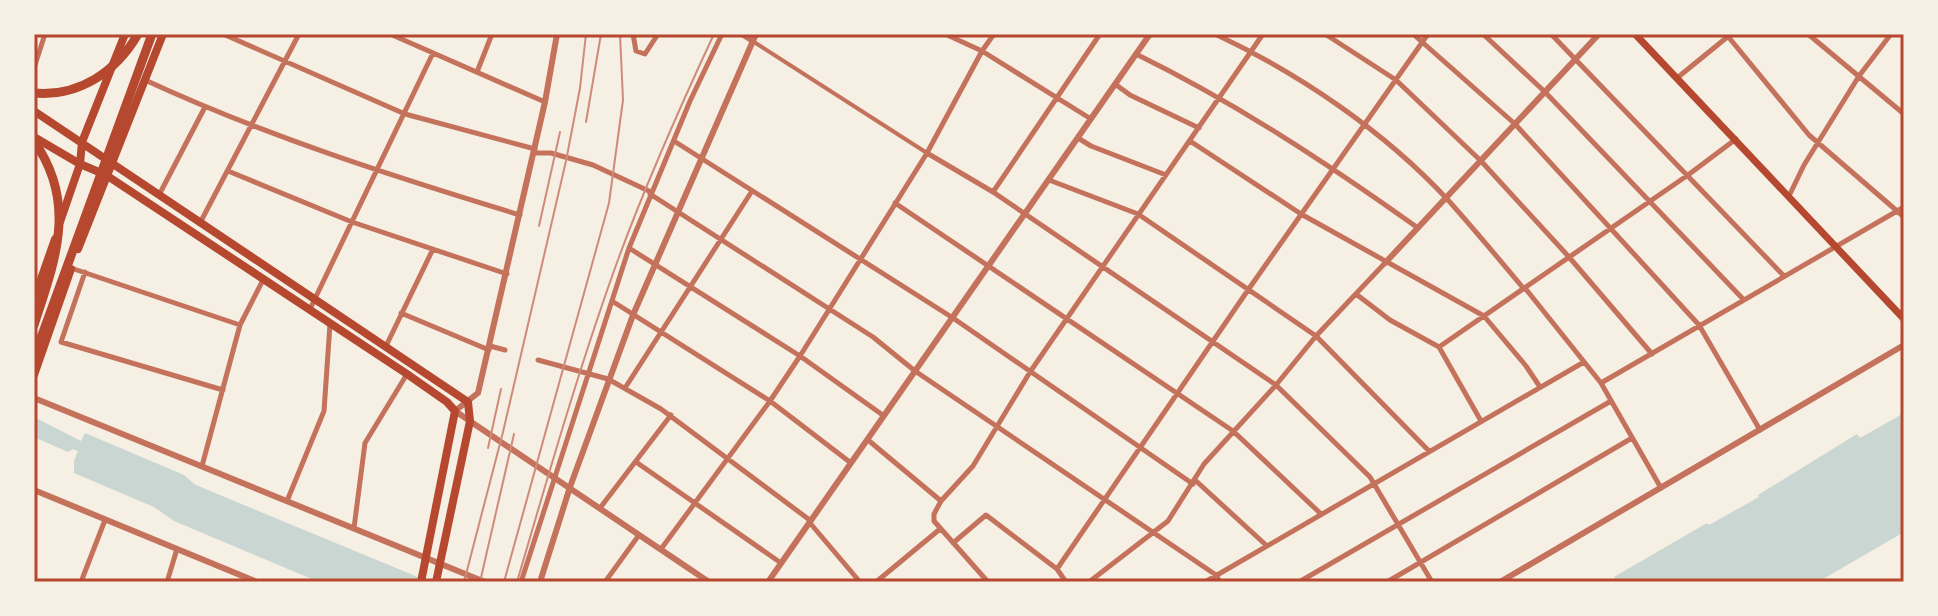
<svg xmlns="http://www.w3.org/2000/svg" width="1938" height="616" font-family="'Varela Round',sans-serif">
<rect width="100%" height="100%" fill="#f6efe4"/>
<!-- water -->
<path fill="#c9d6d2" d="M1904 413V532L1818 582H1613L1616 580 1614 577 1707 523 1709 525 1759 497 1758 495 1857 434 1860 438Z
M34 417 81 441 85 433 184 475 194 484 215 493 430 582H319L174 521 154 507 74 473V461L78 451 73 449 68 452 34 437Z"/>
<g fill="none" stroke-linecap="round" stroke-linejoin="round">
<!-- pedestrian -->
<path stroke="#c5725c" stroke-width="4" d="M754 42 927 153"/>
<!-- minor -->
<path stroke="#c5725c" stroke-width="5" d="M223 34 405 114 535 149
M390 34 545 102
M633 34 636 51 645 54 658 34
M741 34 752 41
M945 34 982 51 1091 119
M1215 34C1300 74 1384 131 1448 200 1474 229 1499 259 1524 289
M1325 34 1396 80 1481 161 1569 257 1652 354
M1413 34 1515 124 1699 325 1760 430
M1483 34 1545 92 1743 299
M1551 34 1784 276
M1726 34 1809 135 1904 217
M1808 34 1904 114
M1136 54C1236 103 1328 164 1418 228
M34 68 45 34
M477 72 492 34
M1677 78 1731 34
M145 80C266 136 392 176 520 215
M1115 84 1130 95 1199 128
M1078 138 1091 146 1166 175
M674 141 953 318 1193 484
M1190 141 1301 214 1484 316 1526 366 1540 387
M534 153H551L593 165 651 192
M927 153 993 192 1276 385 1370 477 1432 582
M228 171 352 222 507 274
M1049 180 1138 214 1316 336 1429 451
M993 192 1100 34
M650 194 873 337 915 371 1216 575 1220 582
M159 195 205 107
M1789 196 1804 165 1859 76 1891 34
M895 203 1233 431 1321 514
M200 223 299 34
M629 248 800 356 884 416
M71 268 240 325
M85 272 61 342 223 390
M1525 288 1601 383 1661 488
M1356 294 1390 320 1439 347 1481 421
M612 301 770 401 851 463
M310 309 433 53
M401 313 489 350
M386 346 433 249
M490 346 505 350
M1439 347 1688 175 1736 139
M538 360 608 379 661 409 811 521
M1601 383 1904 207
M625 388 752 191
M868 440 941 501 934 514V521L988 582
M636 462 781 563
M202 466 240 325 263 280
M1195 480 1267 546
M287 501 324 411 330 324
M941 501 973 466 1030 372 1263 34
M600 508 671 415
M810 523 860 582
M354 528 365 443 407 374
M953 543 986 515 1057 569 1066 582
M661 549 770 401 800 356 927 153 982 51 994 34
M1057 569 1248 290 1428 34
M81 582 105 520
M167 582 177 549
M521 582 629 248 690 101 722 34
M605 582 639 535
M876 582 940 529
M1089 582 1168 521 1204 464 1276 385 1316 336 1385 263
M1205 582 1584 362
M1299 582 1611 401
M1387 582 1632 438"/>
<!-- tertiary -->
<path stroke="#c5725c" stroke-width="6" d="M557 34 545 102 478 393 455 411 709 582
M1385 263 1599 34
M34 398 485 582
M34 490 257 582
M540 582 570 487 633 315 756 34
M768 582 1150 34
M1500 582 1904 345"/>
<!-- secondary -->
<path stroke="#b5482f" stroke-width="7" d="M1635 34 1904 319"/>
<!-- primary -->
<path stroke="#b5482f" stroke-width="8" d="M34 111 468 402 470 421 436 582
M34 137 80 164 106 175 407 374 447 402 455 411 421 582
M60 222 80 164 82 142 125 34
M78 249 163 34
M34 299 55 239
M34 375 71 269"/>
<!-- motorway -->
<path stroke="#b5482f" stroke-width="9" d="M34 93C79 97 116 72 138 34
M34 141C78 204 55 260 34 325
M34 357 152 34"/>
<!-- rail -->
<path stroke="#cf8b77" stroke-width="2" d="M586 122 601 34
M539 226 560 132
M488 448 501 389
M464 582 503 432 566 161 580 88 586 34
M480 582 514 434
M504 582 609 203 623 100 620 34
M517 582C549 473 580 364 619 257 647 181 680 107 714 34"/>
</g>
<!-- border -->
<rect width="1938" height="616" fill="none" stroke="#f6efe4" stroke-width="72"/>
<rect x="36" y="36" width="1866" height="544" fill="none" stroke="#b5482f" stroke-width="3"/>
</svg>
